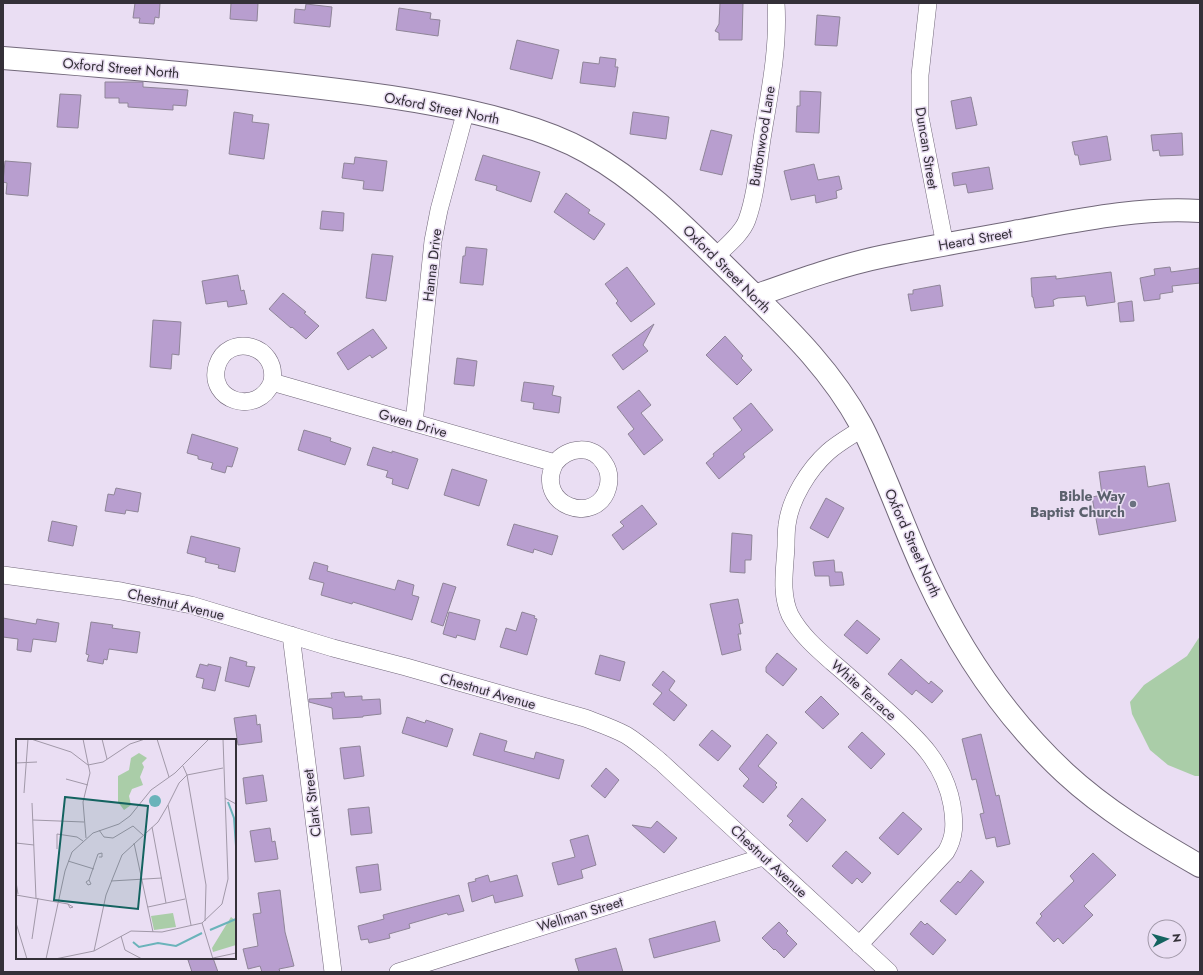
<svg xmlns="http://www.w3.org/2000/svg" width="1203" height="975" font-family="Jost,sans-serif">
<rect width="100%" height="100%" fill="#eadef3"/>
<!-- green -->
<path fill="#aacda8" d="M1200 636V776H1195L1168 765 1150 750 1132 714 1130 702 1144 685 1187 656Z"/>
<!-- building -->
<path fill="#b89ecf" stroke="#8f8598" d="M135 3H160L159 18 155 17 154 24 139 23 140 18H133Z
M231 3H258L257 21 230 19Z
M720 3H743L742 40H719V33L715 31 719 24Z
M306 4 332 7 330 27 294 23 295 9 305 10Z
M399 8 431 13 430 19 440 20 438 36 396 30Z
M817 15 840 17 837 46 815 45Z
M517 40 559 50 552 79 510 69Z
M600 57 616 59 615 67H618L615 87 580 83 583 62 599 64Z
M105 82H143V87L188 90 186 106 173 105V110L128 107V103H119V98H105Z
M800 91 821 92 819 133 796 132 797 106H800Z
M60 94 81 95 78 128 57 127Z
M971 97 977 125 956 129 951 101Z
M234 112 253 115 252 122 269 124 264 159 229 154Z
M633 112 669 117 666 139 630 134Z
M711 130 732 135 722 175 700 170Z
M1182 133 1183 155 1160 156 1159 150 1153 151 1151 135Z
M1107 136 1111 160 1080 165 1078 155H1075L1072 142Z
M483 155 540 172 531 202 496 190 497 186 475 180Z
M355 157 387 161 383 191 363 189 364 181 342 178 344 163 354 164Z
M5 161 31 163 28 196 6 194 7 183 3 182Z
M814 164 818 180 839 176 842 189 836 191 837 198 816 203 815 195 791 200 784 171Z
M989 167 993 189 968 193 966 184 954 186 952 173Z
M566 193 590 210 588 213 605 224 594 240 554 212Z
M322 211 344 213 343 231 320 229Z
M466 247 487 249 483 285 460 283 463 256H465Z
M372 254 393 256 386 301 366 298Z
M627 267 655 304 631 322 616 303 618 301 605 284Z
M1170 267 1171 272 1200 268V283L1172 286 1173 292 1160 294V299L1144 301 1140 278 1155 275 1154 269Z
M1111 272 1115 302 1087 306 1085 296 1058 298 1053 300 1054 306 1035 308 1033 297H1032L1031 278 1056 276V279Z
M238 275 241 291 244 290 247 304 228 307 227 301 206 304 202 281Z
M940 285 943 306 911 311 908 294H913V290Z
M283 293 306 312 304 313 319 326 306 339 292 327 291 328 269 309Z
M1132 301 1134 321 1120 322 1118 303Z
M153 320 181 322 179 355 172 354 171 369 150 367Z
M654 324 643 345 648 351 623 370 612 355Z
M373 329 387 348 372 358 370 355 348 370 337 353Z
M725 336 743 356 741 358 752 370 737 385 706 355Z
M457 358 477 361 474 386 454 384Z
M524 382 554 386 552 395 561 397 559 413 533 409 534 403 521 401Z
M639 390 651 405 641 413 663 440 644 455 628 434 634 429 617 407Z
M751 403 773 430 743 454 745 457 719 479 706 463 714 456 713 454 742 430 733 418Z
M304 430 331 438 330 441 351 448 345 465 298 450Z
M192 434 238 448 232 467 227 466 225 473 211 469 213 463 198 459V456L187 453Z
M373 447 392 453V451L418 459 408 489 392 484 393 479 386 477 388 471 367 465Z
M1145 466 1148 487 1169 483 1176 521 1099 535 1092 497 1102 495 1099 472Z
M452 469 487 480 479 506 444 495Z
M116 488 141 493 138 512 126 510 125 514 105 511 108 494 114 495Z
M826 498 844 508 828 538 810 528Z
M642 505 657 524 623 550 612 535 624 526 620 522Z
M52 521 77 526 73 546 48 541Z
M514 524 558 536 552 555 534 549 533 553 507 545Z
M732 533 752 535 751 560H745V573L730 572Z
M191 536 240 548 235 572 218 568 219 565 205 562 206 558 187 553Z
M834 560 835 572H842L844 585 830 586 829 576H815L813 562Z
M314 562 328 566 327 571 395 590 398 580 414 585 412 595 419 597 412 620 353 602 352 604 321 595 324 583 309 579Z
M443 583 456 587 443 626 431 622Z
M738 599 743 623 739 624 741 634H738L741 650 722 655 710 604Z
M449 612 480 620 475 640 457 635 456 638 443 634Z
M522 612 535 616 534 618 537 619 527 655 500 647 506 628 516 631Z
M3 618 36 624 37 619 59 623 56 642 33 639 31 652 17 650 18 639 3 637Z
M857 620 880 639 867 654 844 635Z
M91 622 113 625 112 628 140 632 137 653 109 649 107 660 104 659 103 664 87 661 89 655 86 654Z
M777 653 797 669 783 686 766 672V667Z
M600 655 625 662 620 681 595 674Z
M230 657 247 662 246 666 255 667 249 687 225 681Z
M901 659 929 684 931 681 943 691 932 703 916 690 912 695 888 674Z
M200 664 208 666V664L221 667 215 691 202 688 204 679 196 677Z
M663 671 675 681 669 690 687 705 674 721 653 704 662 693 652 685Z
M344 692 345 697 362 696V700L380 699 381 714 363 716V717L333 719 332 708 309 702V699L332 698 331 693Z
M821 696 839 714 823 729 805 712Z
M256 715 257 725 260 724 262 742 238 745 234 718Z
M407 717 425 723 426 720 453 729 447 747 402 733Z
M712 730 731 746 718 761 699 745Z
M862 732 885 754 871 769 848 747Z
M480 733 507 741 504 751 534 759 536 752 564 760 559 779 473 755Z
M767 734 777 743 758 766 777 783 775 785 777 787 763 803 743 786 749 779 739 769Z
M981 734 996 796 999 795 1010 844 997 847 995 837 986 839 980 814 984 813 976 779 972 780 962 739Z
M360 746 364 776 344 779 340 748Z
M606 768 619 780 605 798 591 786Z
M263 775 267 801 246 804 243 778Z
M802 798 826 820 807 842 789 825 793 821 787 816Z
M369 807 372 833 351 835 348 809Z
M903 812 922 829 898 855 879 838Z
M657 821 677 838 664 853 632 825 651 828Z
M270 828 272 842 275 841 278 859 255 862 250 831Z
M588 835 596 865 581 870 583 878 558 885 552 863 575 857 570 840Z
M846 851 871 873 862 883 857 878 852 884 832 866Z
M1093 853 1116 875 1084 906 1093 915 1063 944 1058 938 1054 942 1036 923 1042 916 1040 914 1074 881 1070 876Z
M378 864 381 890 360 893 356 867Z
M971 870 984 882 956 915 940 901 958 881 960 883Z
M488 875 490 882 517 875 523 896 495 903 493 895 472 902 468 883 476 881 475 879Z
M280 890 285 932 294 966 279 969 280 972H262L260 966 248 969 243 949 258 946 253 914 261 913 258 893Z
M459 895 464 911 448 915 447 913 409 924 410 928 389 934 390 938 369 943 368 939 361 940 358 926 384 919 383 915Z
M715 921 720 941 654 958 649 939Z
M921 921 925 925 927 923 946 940 933 955 910 934Z
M779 922 788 931 786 933 797 944 784 958 775 949 774 950 762 938Z
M616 948 623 972H579L575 959Z
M196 958H213L218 972H192L188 960Z"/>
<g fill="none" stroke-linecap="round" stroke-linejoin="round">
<defs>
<path id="street" d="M928 3 920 75V117L945 245
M715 257C725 247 742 234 747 220 756 195 758 166 762 139 769 95 779 49 776 3
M272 382C279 344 227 332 217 366 207 401 258 417 272 382L555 463C568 447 592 444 604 463 609 470 610 478 608 487 597 528 533 505 555 463
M414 423 433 241 439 210 466 110
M3 575 121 591 191 605 333 648 406 667 585 718C598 723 613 728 626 735 639 743 650 753 661 762L889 972
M291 635 333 972
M859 945 946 852C955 837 955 823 952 805 944 761 916 737 884 708 867 693 850 677 832 662 816 648 800 634 790 615 780 593 785 569 786 546 786 539 786 532 787 525 790 499 809 469 828 452 838 443 851 436 863 428
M398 972 763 857"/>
<path id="secondary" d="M3 58C115 67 226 76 338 90 397 97 457 106 514 123 539 130 564 139 587 152 644 184 689 231 736 277 783 324 829 366 861 425 871 444 879 464 887 483 900 514 912 546 926 576 960 650 1006 718 1065 773 1105 810 1153 839 1200 866
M755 296C797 281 841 265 885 256 928 247 971 240 1014 232 1075 221 1137 207 1200 211"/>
</defs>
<!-- street casing -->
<use href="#street" stroke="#716779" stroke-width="18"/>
<!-- secondary casing -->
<use href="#secondary" stroke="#716779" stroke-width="24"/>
<!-- street -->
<use href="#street" stroke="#fff" stroke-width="17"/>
<!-- secondary -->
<use href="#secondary" stroke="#fff" stroke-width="22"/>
</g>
<!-- markers -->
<circle fill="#6b7280" stroke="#eadef3" stroke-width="1.5" cx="1133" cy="504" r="4"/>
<g text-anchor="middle" stroke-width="3" stroke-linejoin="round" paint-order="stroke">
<!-- street labels -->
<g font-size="14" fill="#343038" stroke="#eadef3">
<text transform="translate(121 68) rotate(5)" y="5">Oxford Street North</text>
<text transform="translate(442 108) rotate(11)" y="5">Oxford Street North</text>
<text transform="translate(762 136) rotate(-81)" y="5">Buttonwood Lane</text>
<text transform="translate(927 148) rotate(81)" y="5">Duncan Street</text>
<text transform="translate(975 239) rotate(-10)" y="5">Heard Street</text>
<text transform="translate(432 265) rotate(-83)" y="5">Hanna Drive</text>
<text transform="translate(727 269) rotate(45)" y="5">Oxford Street North</text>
<text transform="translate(413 423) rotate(16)" y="5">Gwen Drive</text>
<text transform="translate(913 543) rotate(66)" y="5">Oxford Street North</text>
<text transform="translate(176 604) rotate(13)" y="5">Chestnut Avenue</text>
<text transform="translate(864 690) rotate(42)" y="5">White Terrace</text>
<text transform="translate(488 691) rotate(16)" y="5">Chestnut Avenue</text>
<text transform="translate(312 803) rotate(-97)" y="5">Clark Street</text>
<text transform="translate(769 861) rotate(43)" y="5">Chestnut Avenue</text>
<text transform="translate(580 914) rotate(-17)" y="5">Wellman Street</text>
</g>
<!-- worship labels -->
<g font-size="14" font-weight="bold" fill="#5b616d" stroke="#eadef3" text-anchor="end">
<text x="1125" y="501">Bible Way<tspan x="1125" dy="16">Baptist Church</tspan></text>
</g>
</g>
<!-- overview -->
<g transform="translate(16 739)">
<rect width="220" height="220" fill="#eadef3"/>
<path d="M123 14 131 19 126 24 128 28 124 38 127 46 116 50 113 57 115 66 108 71 102 63V37L113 31 115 19ZM157 174 160 188 138 191 135 177ZM215 178 220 182V206L197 213 196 209Z" fill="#aacda8"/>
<path d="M133 62a6 6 0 1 1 12 0a6 6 0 1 1-12 0Z" fill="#6ab3ba"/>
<path fill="none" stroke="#6ab3ba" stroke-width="2" d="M212 63 218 79 220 107M194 191 220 180M117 203 123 208 142 204 160 207 186 194"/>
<path fill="none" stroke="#a198a8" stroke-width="1" d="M15 0 55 13 72 26M67 0 74 34 67 63 70 99M86 0 91 20M141 0 153 38M0 24 21 23M72 26 87 23 114 5 129 0M167 27 171 36 190 146 189 182M50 40 72 46M8 54 12 0M209 59 220 65M16 64 20 159M17 81 68 83M136 88 150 164M83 91 88 98 97 99 117 87 127 96M0 104 18 106M118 104 137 193M41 110V95L61 98 67 102M52 122 78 130M73 141 70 143 72 146 75 145 73 141 82 115 86 114V118H83M95 142 146 139M0 143 2 155M0 156 52 165 57 168 54 169 52 165M132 168 169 160M0 184 11 220M186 184 197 220M175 186 152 66 163 44 171 36 207 29M105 197 109 211 126 220M16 200 22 159M78 212 90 156 106 116 142 83 152 66M197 219 220 214M30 220 49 132 56 113 77 94 103 85 114 77 135 51 159 34 193 0M39 220 78 212 115 192 146 193 186 184 206 165 212 140 207 0"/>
<path fill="#146360" fill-opacity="0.15" stroke="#146360" stroke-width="2" d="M49 58 132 67 122 170 38 161Z"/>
<rect width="220" height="220" fill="none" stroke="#343038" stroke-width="2"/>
</g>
<!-- border -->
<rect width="1203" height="975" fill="none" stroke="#343038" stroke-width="8"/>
<!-- north arrow -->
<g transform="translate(1167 939) rotate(84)"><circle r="19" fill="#eadef3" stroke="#a198a8"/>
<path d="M0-3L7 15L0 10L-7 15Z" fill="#146360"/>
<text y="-6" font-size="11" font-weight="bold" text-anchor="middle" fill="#343038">N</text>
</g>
</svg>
